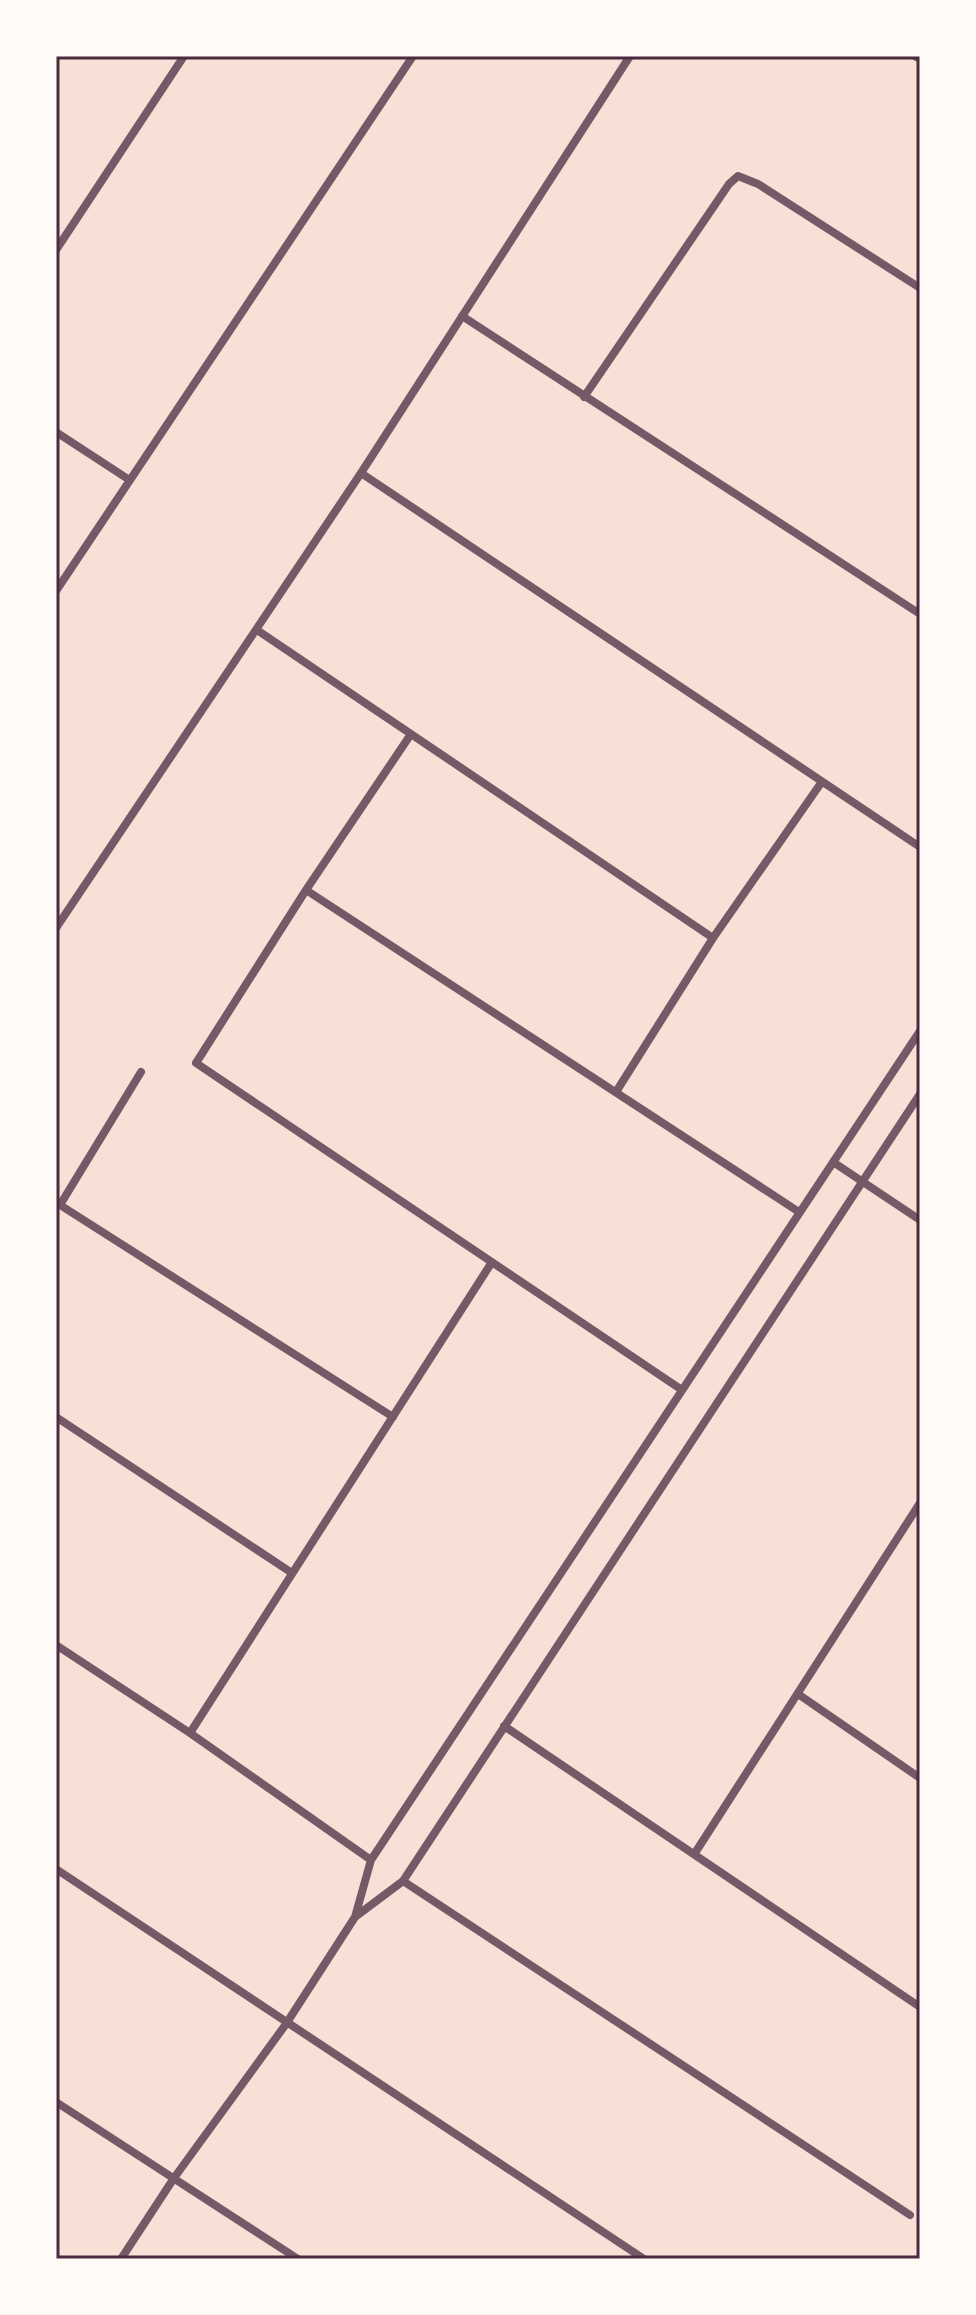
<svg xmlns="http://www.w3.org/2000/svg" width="976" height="2315" font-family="'IBM Plex Sans',sans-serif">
<rect width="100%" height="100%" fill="#f7e1d7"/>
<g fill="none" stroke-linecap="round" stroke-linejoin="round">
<!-- minor -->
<path stroke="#755966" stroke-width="8" d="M915 56 920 59
M56 250 184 56
M462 316 920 614
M584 397 729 184 738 176 758 184 920 288
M56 432 128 479
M361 473 920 847
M56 591 413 56
M257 630 713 938
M411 734 306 890 196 1063 682 1390
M306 890 799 1212
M56 928 361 473 630 56
M141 1072 60 1205 393 1417
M616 1092 713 938 821 783
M833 1162 920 1220
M56 1417 292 1573
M56 1645 190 1733 492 1262
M798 1694 920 1778
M504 1726 920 2007
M190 1733 371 1860
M695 1853 920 1503
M56 1869 644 2259
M403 1881 910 2215
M355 1917 403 1881 920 1094
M56 2102 298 2259
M121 2259 174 2178 286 2024 355 1917 371 1860 920 1031"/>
</g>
<!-- border -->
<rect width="976" height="2315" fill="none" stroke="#fffaf5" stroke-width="116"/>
<rect x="58" y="58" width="860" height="2199" fill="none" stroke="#4a2c40" stroke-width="3"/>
</svg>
